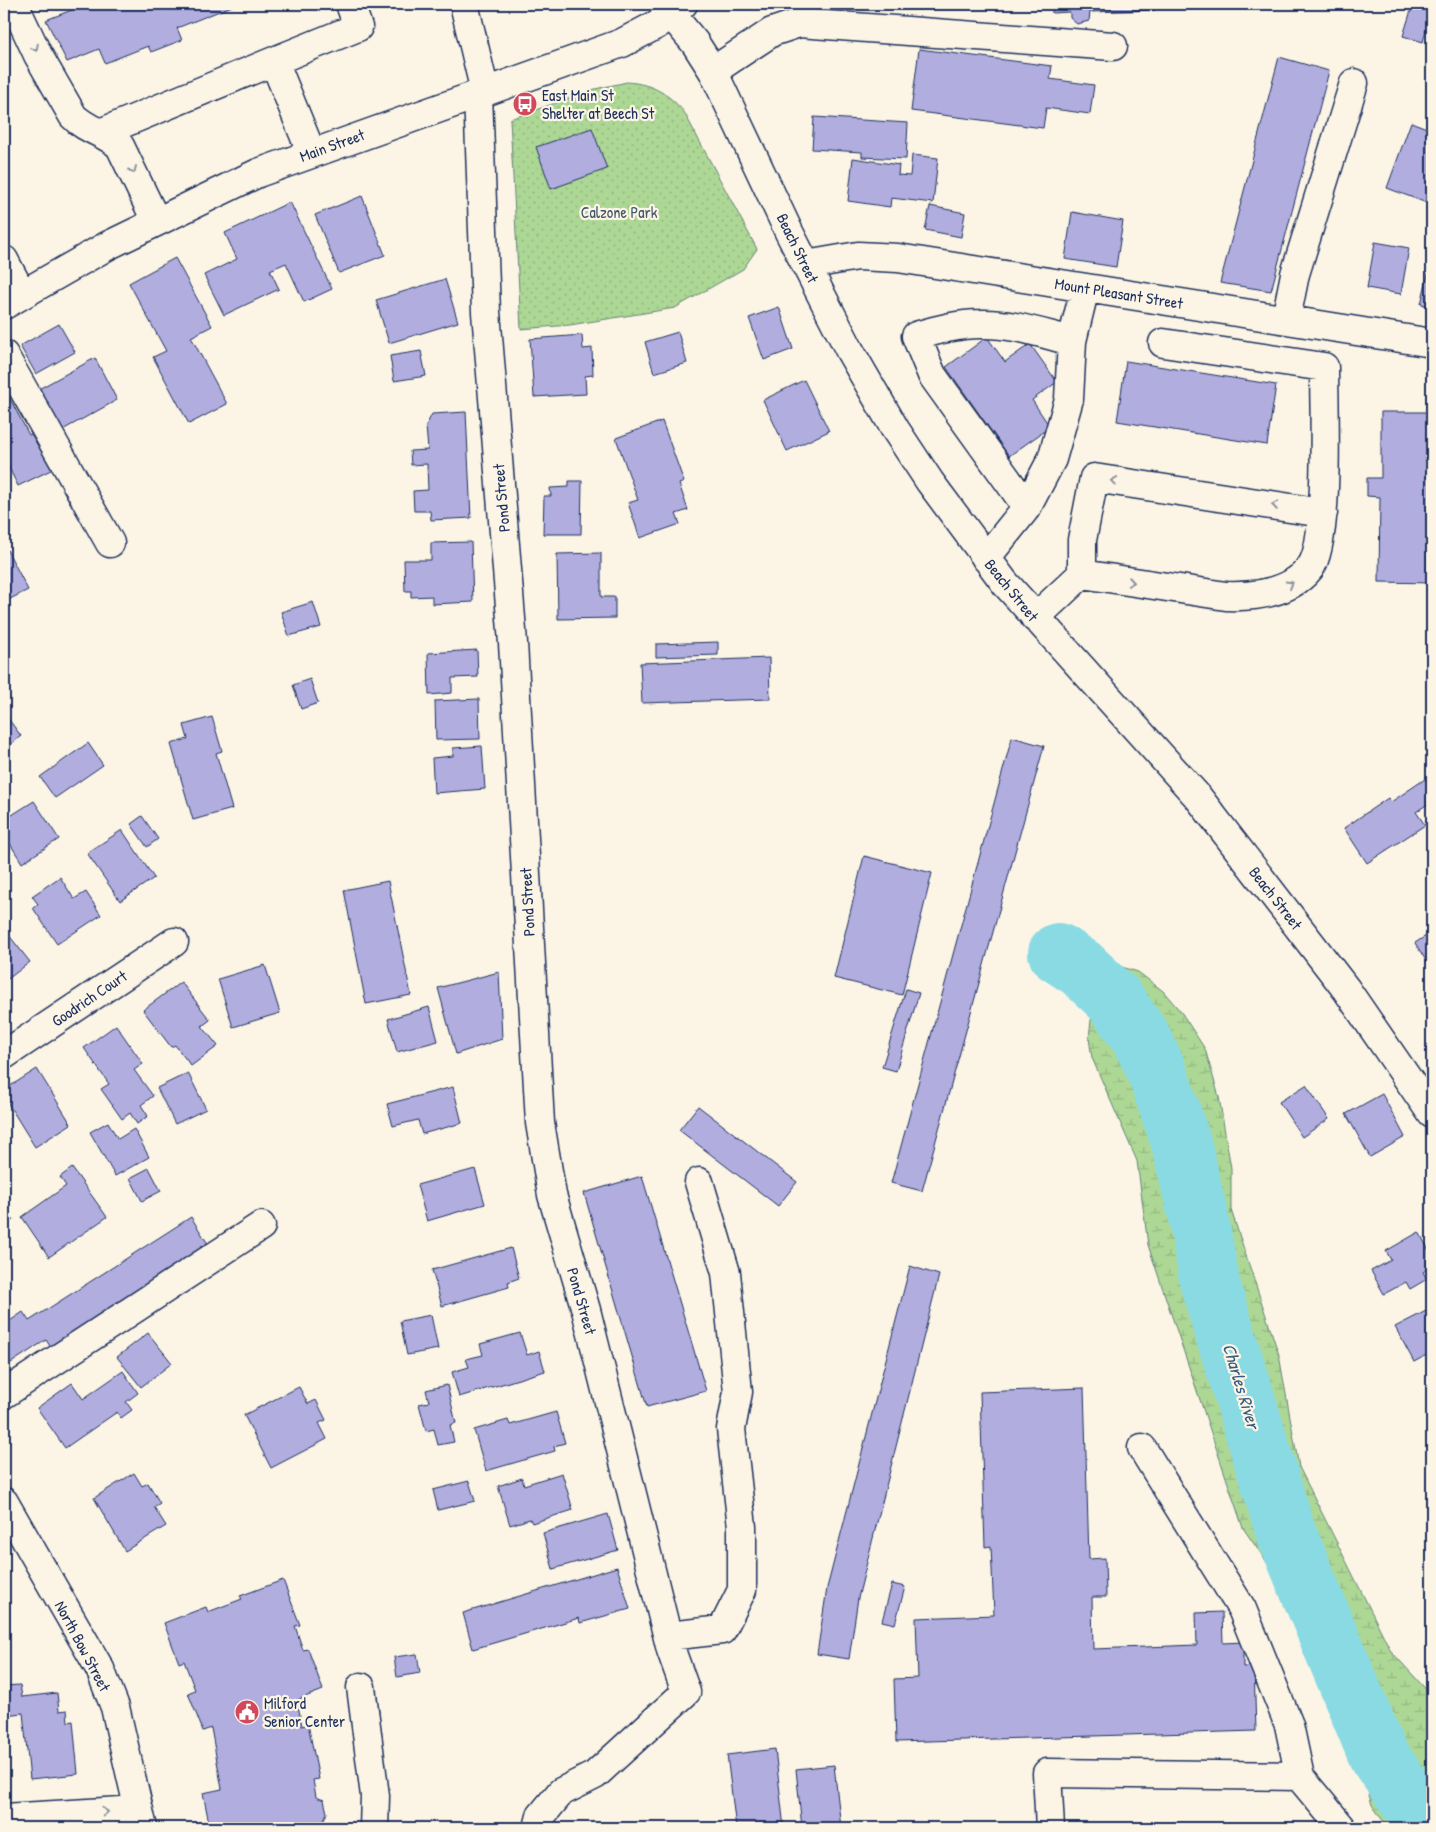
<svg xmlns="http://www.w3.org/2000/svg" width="1436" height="1832" font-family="'Patrick Hand',sans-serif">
<defs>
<pattern id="wetland-marsh" width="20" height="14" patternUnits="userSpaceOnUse" patternTransform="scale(1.25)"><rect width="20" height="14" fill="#add794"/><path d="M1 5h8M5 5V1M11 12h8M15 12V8" fill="none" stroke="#94b982"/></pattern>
<pattern id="park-dots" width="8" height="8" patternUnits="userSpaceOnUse" patternTransform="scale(1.25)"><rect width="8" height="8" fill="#add794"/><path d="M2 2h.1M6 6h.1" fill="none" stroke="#94b982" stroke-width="1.8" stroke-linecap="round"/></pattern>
</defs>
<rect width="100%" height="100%" fill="#fcf5e5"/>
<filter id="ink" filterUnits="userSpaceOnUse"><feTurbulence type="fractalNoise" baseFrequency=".02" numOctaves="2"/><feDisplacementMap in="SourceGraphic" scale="10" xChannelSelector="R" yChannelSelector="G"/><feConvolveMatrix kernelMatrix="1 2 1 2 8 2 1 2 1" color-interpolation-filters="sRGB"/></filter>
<g filter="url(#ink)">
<!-- wetland -->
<path fill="url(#wetland-marsh)" stroke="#648379" d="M1102 966 1122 967 1138 972 1163 991 1181 1012 1205 1049 1219 1097 1231 1168V1210L1279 1355 1299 1467 1391 1651 1432 1696V1828H1388L1372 1805 1362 1772 1277 1577 1243 1528 1148 1245 1137 1161 1092 1058 1089 1038 1091 1020 1103 996Z"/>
<!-- park -->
<path fill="url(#park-dots)" stroke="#648379" d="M627 82C652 84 668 93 684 112L757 249 743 269 675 308 570 325 521 329 510 119 595 89Z"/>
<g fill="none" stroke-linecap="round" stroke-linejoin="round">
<!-- river -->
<path stroke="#8adae4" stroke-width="60" d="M1058 953 1081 968 1114 999 1141 1038 1156 1069 1181 1142 1198 1215 1210 1284 1285 1530 1378 1755 1429 1828"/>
</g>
<!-- building -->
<path fill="#b1aedf" stroke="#1b2f5e" d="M81 4H237L177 28 182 40 151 52 148 46 105 63 99 49 67 62 46 20 82 6Z
M1052 4H1155V10L1090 12 1089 21 1077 24 1070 18V12L1052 13Z
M1413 4 1432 6 1423 42 1403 36Z
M919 49 1052 66 1050 79 1094 85 1090 114 1046 108 1043 128 911 111Z
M1279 57 1329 71 1271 291 1220 283Z
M814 117 908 123 906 159 862 157V152L812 149Z
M1411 122 1432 130V205L1387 188Z
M592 128 607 169 551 189 536 147Z
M912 155 938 158 933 203 891 198 890 207 848 201 853 158 899 165 898 175 910 176Z
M362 196 385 255 339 273 315 215Z
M290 202 332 289 304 302 286 263 270 270 279 289 224 315 204 275 237 259 225 233Z
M930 206 965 213 961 237 925 230Z
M1072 212 1123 221 1116 267 1065 259Z
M1375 242 1409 248 1401 294 1367 288Z
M175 258 212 326 191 337 227 404 189 424 153 357 166 351 129 283Z
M1431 261H1432V307L1421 304Z
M445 279 458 322 389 343 376 300Z
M779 307 793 349 764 360 749 318Z
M59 324 75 352 36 374 20 346Z
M678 332 687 363 654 373 645 342Z
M582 335 583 349 592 348 593 375 585 376 586 394 534 397 530 339Z
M987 337 1005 362 1030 344 1057 382 1032 400 1050 427 1009 456 946 367Z
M421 351 426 376 394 381 390 356Z
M95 358 117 400 57 433 35 391Z
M1126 361 1276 385 1267 445 1117 421Z
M804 380 829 431 787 451 763 400Z
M9 397 29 435 39 431 57 467 18 486 4 458V399Z
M466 412 471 518 431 520 430 511H414L413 491 428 490 427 464 411 465 410 451 428 450 426 426 432 414Z
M1381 412H1432V583L1379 582 1380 497 1367 496V478H1381Z
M662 421 684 482 679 484 688 510 676 514 680 524 640 538 628 503 638 500 616 438Z
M569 481H582L581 534H543L544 496H551L550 488 569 487Z
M471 542 473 602 432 604V596L411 597V591H405L404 560H431V543Z
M4 544 28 590 4 602Z
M601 553V597H615V618L558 619 557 554Z
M313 602 321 627 289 636 281 612Z
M718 642V655L656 657V644Z
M477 650 478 677 452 678V693L429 695 428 653Z
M769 658 770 699 642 703 640 663Z
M310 679 318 703 301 709 293 685Z
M479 699 480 739 436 740 435 701Z
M4 713 21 736 4 749Z
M212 717 222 751 216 753 232 809 193 820 171 744 188 739 184 725Z
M1012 737 1044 746 922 1191 891 1183Z
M88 743 103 765 55 798 40 777Z
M482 746 485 789 434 793 432 758 453 756V748Z
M1425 779 1432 789V801L1416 812 1425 825 1367 863 1344 828 1388 798 1391 802Z
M34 801 59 839 22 863 4 834V820Z
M142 816 158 839 147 847 131 824Z
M122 830 154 878 120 901 87 853Z
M864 856 932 873 902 995 834 978Z
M60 877 74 899 86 892 101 915 57 944 33 908 38 904 32 896Z
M388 881 411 995 366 1004 344 890Z
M4 929 30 962 4 982Z
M1432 932V970L1415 943Z
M265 965 280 1013 233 1027 218 979Z
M499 972 502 1039 456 1054 438 988Z
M181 982 210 1020 202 1026 218 1046 191 1066 175 1045 171 1047 143 1010Z
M906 989 919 993 896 1071 882 1067Z
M429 1007 438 1041 397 1052 388 1019Z
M116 1025 143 1064 134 1070 153 1096 141 1105 148 1116 137 1124 130 1113 122 1119 101 1089 109 1084 84 1048Z
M37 1069 71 1124 35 1147 4 1097V1090Z
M188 1073 206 1109 175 1124 157 1088Z
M1306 1085 1329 1119 1302 1137 1279 1102Z
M453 1087 462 1123 422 1134 418 1120 393 1126 387 1104Z
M1382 1094 1405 1137 1370 1157 1346 1114Z
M698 1106 797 1182 778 1206 679 1130Z
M108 1122 118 1139 134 1129 149 1157 115 1176 90 1132Z
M72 1168 107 1217 49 1257 22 1217 66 1186 60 1177Z
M149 1168 161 1191 142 1201 130 1178Z
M475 1169 485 1204 427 1221 417 1185Z
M642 1176 706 1391 647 1407 584 1193Z
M4 1208 13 1220 4 1227Z
M191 1217 210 1247 52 1349 46 1340 11 1363 4 1352V1325L23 1312 29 1321Z
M1419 1232 1432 1256V1266L1423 1272 1427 1279 1410 1289 1406 1282 1384 1294 1371 1271 1391 1260 1386 1251Z
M511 1248 519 1278 508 1282 509 1287 442 1306 432 1270Z
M910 1266 939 1275 858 1598 849 1659 817 1654 827 1588Z
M1428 1310 1432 1319V1352L1414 1362 1395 1327Z
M431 1315 438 1349 407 1355 400 1321Z
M148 1333 172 1363 141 1387 117 1357Z
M520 1333 527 1355 539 1351 545 1371 459 1397 452 1372 469 1367 466 1359 483 1355 480 1344Z
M123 1371 138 1393 126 1402 132 1410 121 1418 117 1412 65 1448 37 1408 72 1383 83 1399Z
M447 1385 456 1423 450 1425 454 1442 438 1445 434 1429 426 1431 419 1404 429 1402 426 1390Z
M299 1387 308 1404 316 1400 326 1420 319 1423 327 1439 271 1468 244 1415Z
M1084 1388 1089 1559 1105 1558 1106 1597H1092L1093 1649 1197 1645 1196 1613 1222 1612 1223 1643 1243 1642V1667L1254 1666 1256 1731 896 1742 894 1679 918 1678 916 1618 994 1615 991 1546 985 1547 980 1392Z
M556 1412 565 1443 554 1446 555 1451 486 1471 474 1430 508 1420 510 1425Z
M134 1473 142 1486 148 1483 160 1503 154 1507 166 1526 125 1551 94 1498Z
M562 1473 573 1510 532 1523 530 1519 510 1525 498 1486 522 1478 524 1485Z
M469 1481 475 1501 438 1510 433 1490Z
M608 1514 618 1550 553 1569 543 1533Z
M617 1567 630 1609 580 1623 579 1618 473 1649 463 1613Z
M283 1580 300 1625 295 1626 303 1650 308 1649 323 1690 297 1700 302 1726 308 1724 319 1779 313 1780 316 1797 324 1800 327 1813 322 1823 323 1828H210L203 1793 222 1789 211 1728 203 1731 188 1693 195 1690 184 1661 179 1663 164 1623 206 1607 208 1612 242 1599 240 1596Z
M892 1584 905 1587 895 1624 882 1621Z
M417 1654 420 1673 397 1677 394 1657Z
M20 1685 22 1697 57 1693 59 1711 67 1710 68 1722 73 1721 78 1774 30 1779 23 1713 4 1715V1686Z
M775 1749 784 1828H736L727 1755Z
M834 1765 841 1828H802L796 1769Z"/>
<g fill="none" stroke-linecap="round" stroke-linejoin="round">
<defs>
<path id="minor" d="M14 4 38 55 73 116C86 130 106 133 120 146L156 221
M464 4 485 92
M713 71 772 32 799 23 1113 46
M478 94 486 312 513 643 540 1123 552 1195 586 1310 671 1650 686 1692 595 1775 561 1792 541 1816 538 1828
M100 133 274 61
M311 152 274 61 358 27 350 4
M4 260 22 294
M806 265 858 256 898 258 1432 343
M1286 319 1295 274 1354 83
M4 355 110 543
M1027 507 932 375 916 336C937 330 958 324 981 324 1011 323 1043 334 1072 341
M986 558 1027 507 1052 459 1069 399 1072 341 1085 288
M1082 574 1226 596C1255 597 1290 593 1310 568 1330 542 1324 406 1324 367L1163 343
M1082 574V540L1094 478 1323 513
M1035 618 1082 574
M4 1055 174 942
M4 1394 261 1226
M1142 1448 1242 1609 1289 1725 1300 1777
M4 1502 100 1669 115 1707 143 1828
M668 1636 722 1630 742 1590V1527L731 1429 738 1392 726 1273 699 1182
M361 1687 375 1796 374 1828
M4 1818 139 1810
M1050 1828 1047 1773 1299 1776 1342 1828"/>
<path id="major" d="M671 14 695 43 713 71 789 232 850 351 895 429 930 482 1005 583 1198 797 1346 989 1432 1114
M4 305 107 246 258 173 622 43 658 24 683 4"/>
</defs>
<!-- minor casing -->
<use href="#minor" stroke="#1b2f5e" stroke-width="31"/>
<!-- major casing -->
<use href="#major" stroke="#1b2f5e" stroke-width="31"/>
<!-- minor -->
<use href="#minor" stroke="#fcf5e5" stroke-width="28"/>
<!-- major -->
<use href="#major" stroke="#fcf5e5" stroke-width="28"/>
</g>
<!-- one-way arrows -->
<defs><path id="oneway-chevron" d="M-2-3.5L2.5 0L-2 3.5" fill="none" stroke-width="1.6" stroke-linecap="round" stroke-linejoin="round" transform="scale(1.25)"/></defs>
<g stroke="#8c92a2">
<use href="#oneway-chevron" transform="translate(35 48) rotate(64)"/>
<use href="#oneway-chevron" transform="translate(133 170) rotate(66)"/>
<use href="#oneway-chevron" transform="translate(1114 481) rotate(-171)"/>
<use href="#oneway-chevron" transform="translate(1275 505) rotate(-171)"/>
<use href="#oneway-chevron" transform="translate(1131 582) rotate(9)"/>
<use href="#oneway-chevron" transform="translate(1290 584) rotate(-30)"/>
<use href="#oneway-chevron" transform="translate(105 1812) rotate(-3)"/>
</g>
</g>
<!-- icons -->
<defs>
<symbol id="bus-disc" viewBox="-11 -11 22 22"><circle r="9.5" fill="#d1495b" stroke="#fcf5e5"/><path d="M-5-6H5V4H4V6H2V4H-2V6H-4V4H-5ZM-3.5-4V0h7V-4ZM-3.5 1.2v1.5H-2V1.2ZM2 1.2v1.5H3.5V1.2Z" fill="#fff"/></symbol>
<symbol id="civic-disc" viewBox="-11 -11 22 22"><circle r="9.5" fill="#d1495b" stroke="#fcf5e5"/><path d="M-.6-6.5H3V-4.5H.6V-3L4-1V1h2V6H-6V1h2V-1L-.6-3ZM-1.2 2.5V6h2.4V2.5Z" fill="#fff"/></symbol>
</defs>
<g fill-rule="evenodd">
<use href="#bus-disc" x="511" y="90" width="28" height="28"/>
<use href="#civic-disc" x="233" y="1698" width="28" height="28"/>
</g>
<g text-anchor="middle" stroke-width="4.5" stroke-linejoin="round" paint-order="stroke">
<!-- poi labels -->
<g font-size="16" fill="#1b2f5e" stroke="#fcf5e5" text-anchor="start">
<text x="542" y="101">East Main St<tspan x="542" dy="18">Shelter at Beech St</tspan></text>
<text x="264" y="1709">Milford<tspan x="264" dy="18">Senior Center</tspan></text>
</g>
<!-- street labels -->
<g font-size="16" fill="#1b2f5e" stroke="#fcf5e5">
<text transform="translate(332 145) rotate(-20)" y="6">Main Street</text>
<text transform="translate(798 248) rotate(64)" y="6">Beach Street</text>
<text transform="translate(1119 293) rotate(9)" y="6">Mount Pleasant Street</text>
<text transform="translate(501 498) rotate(-95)" y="6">Pond Street</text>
<text transform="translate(1012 590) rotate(51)" y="6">Beach Street</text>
<text transform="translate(1276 898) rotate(52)" y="6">Beach Street</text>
<text transform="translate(527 902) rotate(-93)" y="6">Pond Street</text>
<text transform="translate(89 998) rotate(-34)" y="6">Goodrich Court</text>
<text transform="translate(582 1301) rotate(74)" y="6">Pond Street</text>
<text transform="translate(83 1646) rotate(62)" y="6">North Bow Street</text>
</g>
<!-- park labels -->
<g font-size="16" fill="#40596c" stroke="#fcf5e5">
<text x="619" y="218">Calzone Park</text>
</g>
<!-- water labels -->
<g font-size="18" font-style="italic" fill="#375a80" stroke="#fcf5e5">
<text transform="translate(1241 1386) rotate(73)" y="6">Charles River</text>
</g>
</g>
<!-- margin -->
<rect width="1436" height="1832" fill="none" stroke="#fcf5e5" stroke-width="20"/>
<rect x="10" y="10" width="1416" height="1812" fill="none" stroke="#1b2f5e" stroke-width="2" filter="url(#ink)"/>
</svg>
